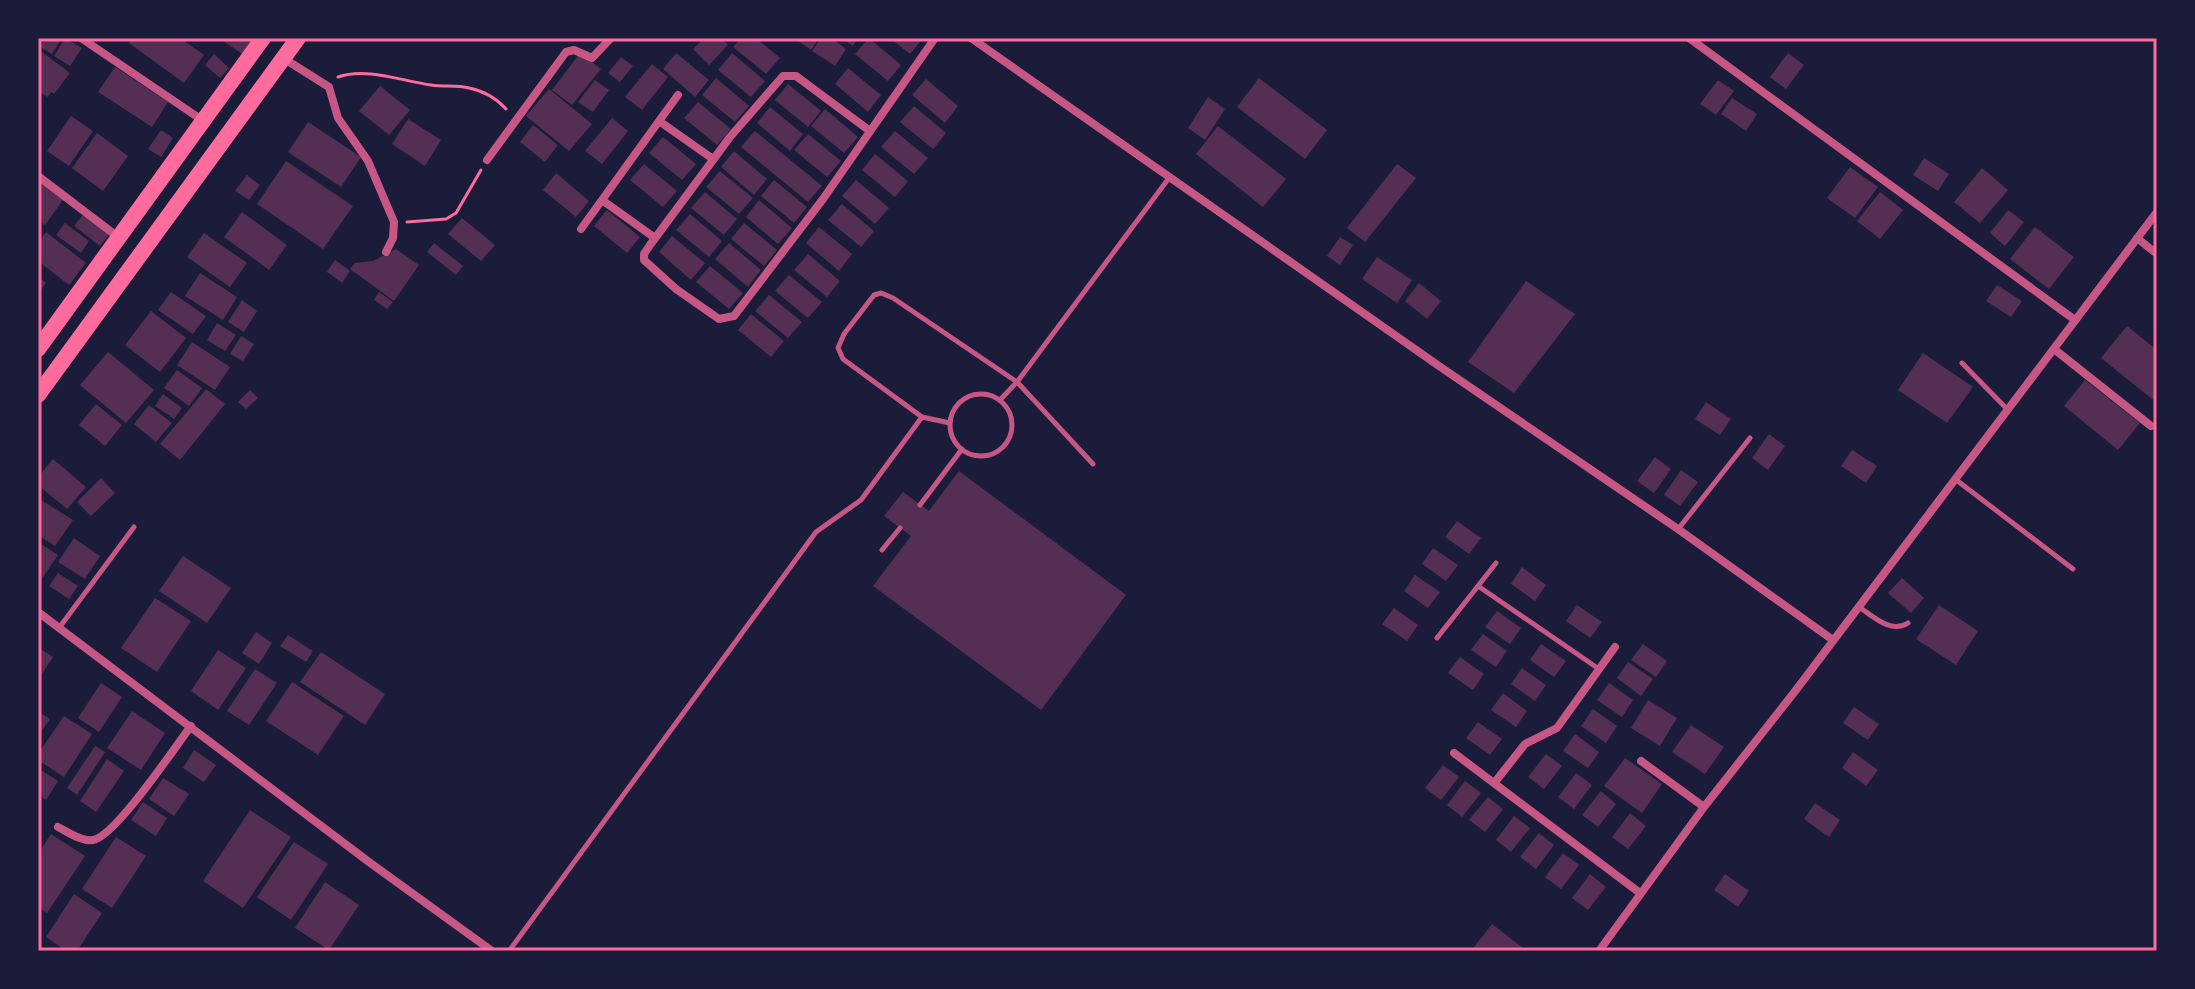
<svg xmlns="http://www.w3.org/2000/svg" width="2195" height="989" font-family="Roboto,sans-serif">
<rect width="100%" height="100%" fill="#1b1b3a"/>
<!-- building -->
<path fill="#542f53" d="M45 38H62L52 54 40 47Z
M65 38 82 48 70 66 54 56Z
M132 38H180L204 55 184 83 129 43Z
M219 38H257L245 56Z
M704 38H722L728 45 709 65 693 49Z
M741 38H756L780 58 766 74 733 47Z
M794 38H819L811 50Z
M821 38H831L846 49 835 66 812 51Z
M841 38H858L853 46Z
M869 38 901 65 888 81 855 54Z
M890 38H923L910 54Z
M38 49 70 73 54 94 51 92 48 97 38 91 41 84 38 82Z
M580 53 601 69 572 105 552 90Z
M676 53 709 80 695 97 663 69Z
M732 53 765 81 751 97 718 70Z
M1788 53 1804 65 1786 89 1770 77Z
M214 54 229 68 220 78 205 65Z
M621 57 633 66 620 82 608 73Z
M652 64 668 77 642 110 625 97Z
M115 67 168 102 152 127 98 92Z
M848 68 881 95 868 112 835 84Z
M716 78 749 106 735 122 702 95Z
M1259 78 1327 130 1305 159 1237 107Z
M926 79 958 106 945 123 912 95Z
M595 80 609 90 593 112 578 102Z
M1718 80 1734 91 1716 115 1700 104Z
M788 84 821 111 808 127 775 100Z
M380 86 410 110 389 135 359 111Z
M549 89 592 124 569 151 526 116Z
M1208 97 1225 109 1205 140 1188 128Z
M1732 98 1757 114 1746 131 1721 114Z
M698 102 731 129 717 145 684 118Z
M914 106 946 133 933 149 900 122Z
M770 107 803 134 790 151 757 123Z
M825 109 858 137 844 153 811 126Z
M71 116 93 131 69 166 47 151Z
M612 118 628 131 602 164 585 151Z
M408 119 441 140 425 166 392 144Z
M308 122 361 157 341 187 288 152Z
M533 125 558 145 545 162 520 142Z
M1218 126 1286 179 1263 207 1196 154Z
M161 130 173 138 161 157 148 149Z
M755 131 822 186 808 202 741 147Z
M895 131 928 158 914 174 881 147Z
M97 133 128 156 103 191 72 168Z
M808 134 841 161 827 177 794 150Z
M663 137 696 164 682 180 649 153Z
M734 151 767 179 754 195 721 167Z
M875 154 908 181 895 197 862 170Z
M1924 158 1949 174 1938 191 1913 175Z
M286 161 353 206 323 249 257 204Z
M644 164 677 191 663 207 630 180Z
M1397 164 1416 178 1365 242 1347 228Z
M1850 167 1878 187 1855 218 1827 198Z
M1982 168 2008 190 1980 223 1954 202Z
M720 171 753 198 739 214 706 187Z
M556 173 589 201 576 217 543 190Z
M247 175 260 185 249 200 235 191Z
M38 177 65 197 45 225 38 220Z
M774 180 807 207 794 223 761 196Z
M856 180 889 208 875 224 842 196Z
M705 192 737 219 724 235 691 208Z
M1880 192 1903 210 1880 239 1857 221Z
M759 200 792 228 778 244 746 217Z
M842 204 874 231 861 247 828 220Z
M607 210 640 237 627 253 594 226Z
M2008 210 2024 222 2005 246 1990 233Z
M85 212 111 232 100 246 74 226Z
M242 212 287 245 269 270 224 237Z
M690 214 722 241 709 257 676 230Z
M462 218 495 245 481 261 448 234Z
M65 223 89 241 81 253 56 235Z
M744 223 777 250 764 266 731 239Z
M819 227 852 254 839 271 806 243Z
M2035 227 2074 257 2049 289 2010 259Z
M46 232 86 263 69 285 38 261V243Z
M204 233 247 263 230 287 187 257Z
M672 236 705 263 691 280 659 252Z
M1340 237 1353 245 1340 265 1327 256Z
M434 243 463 266 456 275 427 252Z
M729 243 761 270 748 287 715 259Z
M396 249 419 265 394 301 350 269 355 263 373 261Z
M808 254 840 281 827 297 794 270Z
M1377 257 1412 280 1397 303 1362 279Z
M335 260 350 271 342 283 327 272Z
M710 266 743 293 729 309 696 282Z
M200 273 237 297 223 320 185 296Z
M789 275 822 302 808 318 775 291Z
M38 277 46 283 38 294Z
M1526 281 1575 314 1514 393 1468 362Z
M1419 283 1441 301 1427 319 1405 301Z
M1997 285 2022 301 2011 317 1986 301Z
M171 292 206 316 193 334 158 310Z
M379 292 393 302 387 309 374 300Z
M769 295 802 322 788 338 755 311Z
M242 300 257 311 244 332 228 322Z
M151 311 186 338 160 372 125 345Z
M751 314 784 341 771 357 738 330Z
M217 323 236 335 225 351 207 340Z
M2127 326 2157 350V403L2101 358Z
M241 336 254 344 243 361 230 354Z
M192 342 230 367 215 390 177 365Z
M108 352 154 390 126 423 80 385Z
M1923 353 1973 387 1947 423 1898 390Z
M177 370 202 388 189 406 164 388Z
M2085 380 2140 423 2118 450 2064 406Z
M206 389 225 404 180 460 160 444Z
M250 390 258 398 246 409 238 402Z
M163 394 182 408 174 419 155 406Z
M1706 402 1731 419 1720 435 1695 419Z
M96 404 122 425 105 446 79 425Z
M149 405 172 423 156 442 134 424Z
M1769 434 1785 446 1768 470 1752 458Z
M1852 450 1877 466 1866 483 1841 466Z
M1655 457 1671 469 1654 493 1637 481Z
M53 459 86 487 67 509 38 485V477Z
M1681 470 1698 482 1680 506 1664 495Z
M959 471 1126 595 1041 710 873 586 911 536 884 516 903 492 929 511Z
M101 478 115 493 91 516 77 502Z
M38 498 73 520 55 546 38 535Z
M1457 521 1481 538 1469 554 1445 537Z
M74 538 100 556 85 579 58 562Z
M38 542 58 555 41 580 38 578Z
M1433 548 1458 565 1446 581 1422 564Z
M183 556 231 588 207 623 159 591Z
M1522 567 1546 585 1535 601 1511 584Z
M58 573 78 586 69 599 49 586Z
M1415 575 1440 592 1428 608 1404 591Z
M1902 578 1924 598 1911 613 1888 593Z
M155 598 191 621 157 672 121 648Z
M1577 605 1602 622 1590 638 1566 621Z
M1939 605 1978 631 1956 665 1916 639Z
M1394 608 1418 625 1407 641 1382 624Z
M1497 611 1521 628 1510 644 1485 627Z
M256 632 272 643 259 664 242 653Z
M1483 634 1507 651 1496 667 1471 650Z
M288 635 313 651 306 662 280 646Z
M1541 644 1566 661 1554 677 1530 660Z
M1643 644 1667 661 1656 677 1631 660Z
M38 647 53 657 38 680Z
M218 650 246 668 218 710 191 691Z
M321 652 385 694 365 725 300 682Z
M1460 657 1484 674 1473 690 1448 673Z
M1628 662 1653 679 1641 696 1617 678Z
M1522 668 1546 685 1535 701 1511 684Z
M255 669 277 683 249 725 227 711Z
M292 682 344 716 318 755 266 721Z
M101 683 122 697 99 732 78 718Z
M1609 683 1633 700 1622 717 1597 700Z
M1503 693 1527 711 1516 727 1491 710Z
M1648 700 1677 718 1660 746 1631 728Z
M1854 707 1879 724 1868 740 1843 723Z
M1593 709 1617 726 1606 743 1581 726Z
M38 711 50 719 38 736Z
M132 711 165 733 141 770 107 748Z
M64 716 92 734 64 777 38 760V754Z
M1478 722 1502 739 1490 755 1466 738Z
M1691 725 1724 747 1705 774 1672 752Z
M1575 734 1599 752 1588 768 1563 751Z
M95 746 105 752 77 795 67 788Z
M194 750 216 765 204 782 183 768Z
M1853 752 1878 770 1866 786 1842 768Z
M1546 754 1562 766 1544 789 1528 777Z
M1625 758 1662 784 1642 813 1604 786Z
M107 759 124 771 96 812 80 801Z
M1443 765 1459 777 1441 800 1425 788Z
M38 768 58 781 46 800 38 795Z
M1576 773 1592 785 1574 809 1558 797Z
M163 778 189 794 174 816 149 799Z
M1465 781 1481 793 1462 817 1447 805Z
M1601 791 1616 804 1598 827 1582 815Z
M1488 797 1503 809 1485 832 1469 820Z
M143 802 167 818 156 836 131 820Z
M1815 803 1840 820 1829 837 1804 819Z
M250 810 291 837 243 908 203 881Z
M1630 813 1646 826 1628 849 1612 837Z
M1514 816 1530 828 1511 852 1496 840Z
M1539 833 1554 845 1536 869 1520 857Z
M51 834 85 856 47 913 38 907V854Z
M116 837 146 856 112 908 82 889Z
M294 842 328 864 291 920 257 897Z
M1563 853 1579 865 1561 889 1545 877Z
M1590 874 1606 887 1588 910 1572 898Z
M1725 874 1749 891 1738 907 1714 890Z
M325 882 359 905 329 950 295 928Z
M74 894 102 913 77 951H66L46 937Z
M1492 924 1527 951H1471Z"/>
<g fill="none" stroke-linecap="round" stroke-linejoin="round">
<!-- path -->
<path stroke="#ff6b9d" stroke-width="3" d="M338 77C366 67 402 81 431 85 443 87 457 85 469 88 484 91 496 98 506 109
M407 222 446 219 456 213 481 170"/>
<!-- service -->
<path stroke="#c65784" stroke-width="5" d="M1962 363 2007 409
M950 425a31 31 0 1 1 62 0a31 31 0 1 1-62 0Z
M1000 400 1017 382 1169 178
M950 423 922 417 843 359 838 348 844 334 874 295 881 293 893 298 1017 382 1093 464
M1955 479 2073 569
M920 505 962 449
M1679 528 1750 438
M882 550 900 528
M1496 563 1478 586 1599 669
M1859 607C1874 617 1891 634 1908 623
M59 628 134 527
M1437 638 1478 586
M509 951 816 532 861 500 922 417"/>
<!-- minor -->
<path stroke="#c65784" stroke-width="8" d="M81 38 202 120
M971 38 1439 366 1678 529 1833 640
M1689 38 2075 320
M283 58 329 87 338 118 368 161 394 222 393 238 386 252
M659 121 678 95
M870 131 796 76H783L730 137 650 245 644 254V260L676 289 719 319 734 316 823 199 935 38
M487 160 566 52 574 50 592 58 611 38
M38 176 118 237
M581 229 602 200
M655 238 602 200 659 121 713 159
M2137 238 2157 254
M2054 349 2151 426
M38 612 369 862 492 951
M1454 753 1640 893
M1641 761 1704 807
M1495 782 1525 744 1557 728 1615 647
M58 827C68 832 82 842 93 840 115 837 175 747 191 726
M1599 951 1704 807 1796 690 2157 212"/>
<!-- primary -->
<path stroke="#ff6b9d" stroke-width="16" d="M38 349 263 38
M38 395 298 38"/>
</g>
<!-- border -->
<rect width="2195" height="989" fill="none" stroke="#1b1b3a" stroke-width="80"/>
<rect x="40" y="40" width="2115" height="909" fill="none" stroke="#ff6b9d" stroke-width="3"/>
</svg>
